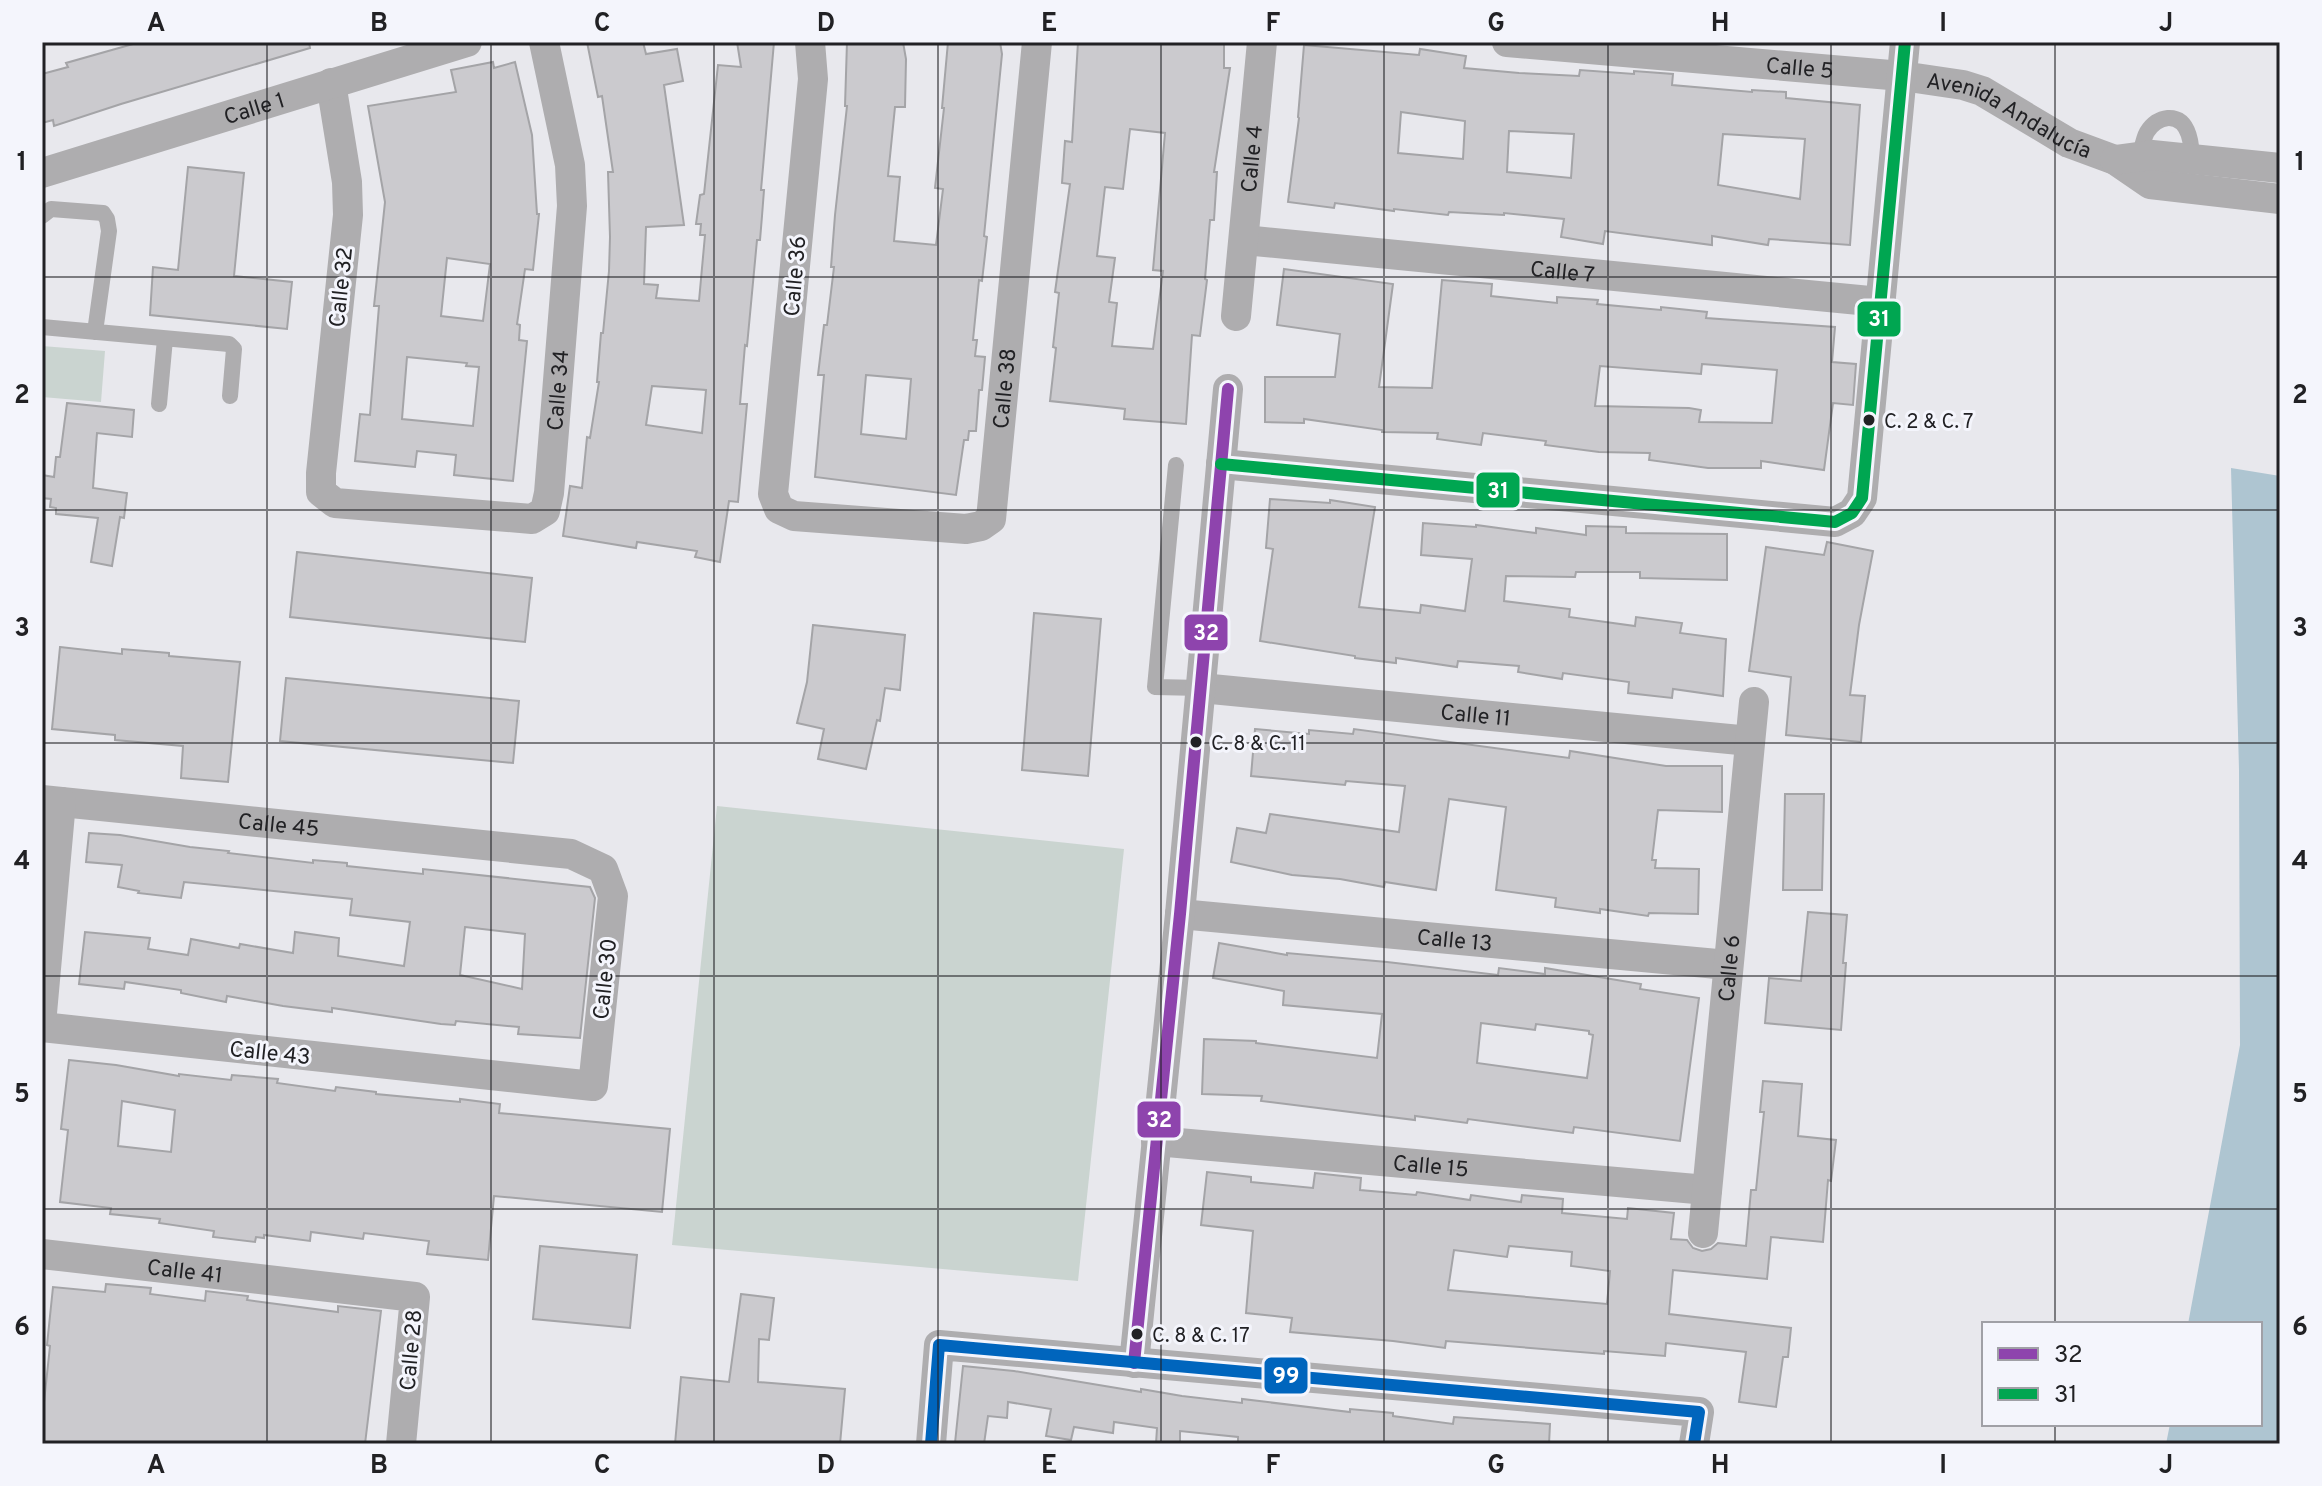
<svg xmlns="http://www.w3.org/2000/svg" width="2322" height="1486" font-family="Overpass,sans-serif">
<rect width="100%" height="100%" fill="#e8e8ed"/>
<!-- green -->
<path fill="#cad4d0" d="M42 346 105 351 101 402 42 397Z
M717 806 1124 849 1078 1281 672 1245Z"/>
<!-- water -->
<path fill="#aec5d1" d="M2231 468 2280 476V1444H2166L2170 1424H2260V1324H2188L2240 1045 2239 770Z"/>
<!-- building -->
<path fill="#cbcace" stroke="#a4a4a7" stroke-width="2" fill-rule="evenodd" d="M140 42H309L310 48 121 104 54 126 53 120 42 123V74L68 67 66 63Z
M587 42H643L646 54 677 49 683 81 664 85 684 225 646 227 644 284 658 285 656 298 699 301 705 235H700L701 224H696L700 195 704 194 718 65 741 67 737 42H774L761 190H764L762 216 760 240H757L747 346 745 345 740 404H747L738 502 729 501 720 562 695 557 697 551 637 542 636 548 563 536 570 486 582 488 587 437 590 438 599 382H597L601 333H603L609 271 610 237 608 172H613L602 96 598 97ZM652 386 706 390 702 433 646 425Z
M847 42H903L906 59 905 107H895L888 176 900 177 894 241 936 245 943 189 935 188 944 108H942L948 42H1000L1002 54 984 236 987 237 982 281 979 280 973 340H977L975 356 985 357 982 390H979L976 431H969L968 440H964L956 495 815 477 824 375H818L824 325H827L834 267H831L835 215 847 106H845ZM866 375 911 379 906 439 861 434Z
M1078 42H1224V68H1230L1214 172H1217L1214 220H1210L1205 279 1207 280 1200 336 1192 335 1186 424 1124 419 1125 409 1050 401 1056 348 1053 347 1059 293 1055 292 1070 184 1062 183 1065 141 1072 142ZM1130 129 1165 133 1153 270 1163 271 1153 349 1112 346 1117 303 1109 302 1115 258 1097 256 1105 187 1123 189Z
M1304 45 1419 55 1420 49 1466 56 1464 68 1519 73 1579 76 1580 70 1634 74V71L1673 74 1672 85 1752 92V90L1786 92V98L1860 105 1850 245 1769 239 1768 245 1712 236V245L1605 231 1603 244 1561 237 1564 219 1504 213V215L1449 212 1448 215 1394 209V211L1335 203 1334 208 1288 202 1299 118 1298 117ZM1401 112 1465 121 1463 159 1398 153ZM1509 131 1574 134 1571 178 1507 172ZM1723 134 1805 139 1800 199 1718 185Z
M493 62 494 68 515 62 532 135 537 214H539L533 270 525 269 517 324 520 325 519 340 527 341 513 481 454 475 456 455 417 451 415 467 355 461 360 414 370 415 379 306H374L385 202 368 106 456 92 451 70ZM447 258 490 264 483 321 441 316ZM407 357 467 363 466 366 479 367 473 426 402 419Z
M188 167 244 173 234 276 292 282 287 329 150 315 153 267 178 270Z
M1284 269 1393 284 1379 387 1432 388 1442 280 1492 284 1491 296 1557 303V297L1598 300 1597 304 1661 310V307L1707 312 1706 318 1835 327 1832 362 1856 364 1853 405 1833 403 1824 470 1761 461V468H1708L1649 460 1650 453 1599 452 1545 445 1546 441 1483 433 1481 445 1437 439 1438 433 1382 432V430L1304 419V423L1265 422V377H1335L1340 334 1277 325ZM1702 364 1777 370 1772 423 1699 422 1701 410 1689 408 1595 406 1600 366 1701 374Z
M67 403 134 410 132 437 97 433 93 488 127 493 124 518 120 517 112 566 91 562 98 518 56 514V508L50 507 51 499 42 498V475L54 477 56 457H60Z
M1270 499 1330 503V500L1375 507 1359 607 1420 613 1421 605 1465 611 1472 559 1421 555 1423 523 1476 527V525L1536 533V528L1586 535V526L1626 527V533L1727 534V580L1640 578V572H1576L1575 577 1506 576 1504 601 1570 609 1569 617 1635 626 1636 617 1682 623 1680 633 1726 639 1723 696 1673 689 1672 698 1628 693 1629 682 1563 673 1562 679 1518 672 1519 666 1458 661 1457 667 1396 658V663L1355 658V656L1260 641 1273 549 1266 548Z
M1827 542 1873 551 1859 625 1850 695 1865 696 1861 742 1786 735 1791 677 1749 671 1766 547 1824 555Z
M297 552 532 578 525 642 290 617Z
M1034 613 1101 619 1088 776 1022 770Z
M813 625 905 635 900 690 885 688 880 721 877 720 866 769 818 759 824 729 797 723 807 682Z
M60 647 122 654V649L169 653V656L240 662 228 782 181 778 183 746 115 740V735L52 729Z
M286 678 519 701 513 763 280 741Z
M1255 729 1309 734V730L1353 734 1354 729 1569 758 1570 751 1666 766H1722V812L1658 810 1652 860H1656L1655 868 1699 869 1698 914 1649 913 1648 916 1600 909V913L1555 907 1556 898 1496 890 1506 807 1449 799 1436 890 1385 882 1384 887 1340 879 1292 875 1231 862 1237 828 1266 833 1270 814 1399 832 1405 786 1346 781 1345 785 1251 776Z
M1785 794H1824L1822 890H1783Z
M89 833 120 835 190 847 229 851 228 853 313 863V860L347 863V866L423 874V869L590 887 595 898 580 1038 518 1034 519 1027 456 1021 455 1025 441 1024 332 1008V1012L283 1006 227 996 226 1002 181 993V990L125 982 124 989 79 984 85 932 150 938 148 949 188 955 191 939 239 948 240 944 293 953 295 932 339 938 338 956 404 966 410 922 350 915 352 899 245 888 184 882 181 898 138 893 139 891 118 887 122 865 86 862ZM465 927 525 934 522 989 460 975Z
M1808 912 1847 915 1843 963H1846L1841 1030 1765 1023 1769 978 1801 981Z
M1219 943 1287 955V953L1387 962 1498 975 1499 968 1545 974V968L1641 984 1640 989 1699 998 1680 1141 1574 1127 1573 1133 1468 1119 1467 1123 1415 1116V1120L1261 1101 1262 1096 1202 1094 1204 1039 1256 1041V1043L1377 1058 1382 1014 1283 1005 1284 991 1213 978ZM1481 1023 1535 1030 1536 1024 1589 1031V1034L1593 1035 1587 1078 1477 1063Z
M69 1060 116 1065 179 1076V1074L231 1080 232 1075 278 1079 277 1083 335 1091 336 1087 376 1092V1094L460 1102V1099L500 1104 499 1113 670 1129 662 1212 494 1196 488 1260 427 1254 429 1241 364 1233 363 1239 311 1232 310 1241 264 1235V1238L256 1237 255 1242 213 1237 214 1231 159 1223 160 1219 110 1214 111 1208 60 1202 68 1130 61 1129ZM122 1101 175 1110 171 1152 118 1146Z
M1763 1081 1802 1084 1798 1136 1836 1140 1831 1181 1828 1180 1823 1242 1771 1237 1767 1279 1673 1270 1669 1314 1791 1328 1788 1357H1783L1776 1407 1739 1402 1746 1352 1666 1343 1665 1356 1604 1351V1354L1446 1341 1445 1348 1393 1341 1290 1332 1292 1318 1246 1313 1253 1231 1201 1225 1207 1172 1251 1177V1182L1313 1188 1315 1173 1361 1178 1360 1190 1416 1195 1417 1192 1470 1200 1471 1195 1521 1202 1522 1195 1563 1199 1562 1213 1627 1219 1628 1208 1674 1213 1671 1239 1687 1240 1693 1248 1702 1251 1711 1249 1718 1243 1746 1246 1751 1190H1756L1764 1112H1760ZM1509 1246 1572 1252 1571 1266 1610 1271 1607 1304 1448 1290 1454 1250 1507 1257Z
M540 1246 637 1255 630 1328 533 1319Z
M106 1284 151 1288 150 1294 205 1301 206 1291 248 1296 247 1300 338 1312V1306L381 1311 365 1444H66L42 1442V1421L50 1346 47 1345 53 1287 105 1292Z
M741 1294 774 1298 769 1340 759 1339 758 1382 845 1389 840 1444H675L681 1377 729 1382Z
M963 1366 1014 1371 1141 1392V1389L1182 1396 1242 1403V1399L1350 1412V1409L1393 1413V1416L1453 1424 1454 1417 1550 1424 1549 1444H1238V1437L1180 1431V1444H1156L1157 1428 1114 1422 1113 1433 1074 1427 1071 1440 1046 1436 1051 1409 1008 1402 1007 1418 988 1416 984 1444 955 1443Z"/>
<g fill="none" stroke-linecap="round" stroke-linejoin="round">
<!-- lane -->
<path stroke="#aeadaf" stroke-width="16" d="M2140 156C2142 148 2143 139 2147 132 2152 124 2159 119 2168 118 2191 117 2192 148 2192 164
M42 216 51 209 103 213 107 219 109 231 95 332
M42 327 229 344 234 349 230 396
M159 404 165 339
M1176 465 1155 687 1201 688"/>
<!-- street -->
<g stroke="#aeadaf" stroke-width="30">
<path id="s1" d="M810 42 813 79 773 494 779 509 794 516 966 529 981 526 991 519 1037 42"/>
<path id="s2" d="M1507 42 1902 76 1963 85 1982 91 2069 143 2115 160 2150 184 2280 199"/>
<path id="s3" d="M331 83 347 182 348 215 321 473V492L335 503 532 519 545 511 549 493 572 206 570 165 544 42"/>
<path d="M2115 160 2152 155 2280 168"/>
<path id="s4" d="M42 173 467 42"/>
<path id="s5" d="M1244 240 1880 302"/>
<path id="s6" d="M1236 316 1262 42"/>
<path d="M1221 464 1835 522 1852 513 1862 498 1905 42"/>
<path id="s7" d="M1201 688 1750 741"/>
<path id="s8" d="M42 800 571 854 603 869 613 896 593 1086 42 1027"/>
<path id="s9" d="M1180 914 1728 965"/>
<path d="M42 1013 61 802"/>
<path id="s10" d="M1156 1141 1707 1190"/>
<path id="s11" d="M1703 1233 1754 702"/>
<path id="s12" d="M42 1254 415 1297 401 1444"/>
<path d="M1134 1363 1180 914 1228 389"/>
<path d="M931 1444 939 1345 1699 1412 1694 1444"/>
</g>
<defs>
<path id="bus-1" d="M1134 1363 1180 914 1228 389"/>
<path id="bus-2" d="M1221 464 1835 522 1852 513 1862 498 1905 42"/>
<path id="bus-3" d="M931 1444 939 1345 1699 1412 1694 1444"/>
</defs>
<!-- bus-1 casing -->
<use href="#bus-1" stroke="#f4f5fc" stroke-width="18"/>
<!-- bus-2 casing -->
<use href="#bus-2" stroke="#f4f5fc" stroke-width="18"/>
<!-- bus-3 casing -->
<use href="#bus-3" stroke="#f4f5fc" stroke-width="18"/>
<!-- bus-1 -->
<use href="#bus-1" stroke="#8e44ad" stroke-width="12"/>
<!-- bus-2 -->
<use href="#bus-2" stroke="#00a651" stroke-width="12"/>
<!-- bus-3 -->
<use href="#bus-3" stroke="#0065bd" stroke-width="12"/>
</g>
<!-- grid -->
<path fill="none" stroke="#212124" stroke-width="2" stroke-opacity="0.55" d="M267 42V1444M491 42V1444M714 42V1444M938 42V1444M1161 42V1444M1384 42V1444M1608 42V1444M1831 42V1444M2055 42V1324M42 277H2280M42 510H2280M42 743H2280M42 976H2280M42 1209H2280M2055 1424V1444"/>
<!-- markers -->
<g fill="#212124" stroke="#f4f5fc" stroke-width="3">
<circle cx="1869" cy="420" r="7"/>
<circle cx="1196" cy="742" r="7"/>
<circle cx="1137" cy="1334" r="7"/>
</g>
<g text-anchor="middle" stroke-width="6" stroke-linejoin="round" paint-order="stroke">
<!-- bus labels -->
<g font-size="20" fill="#212124" stroke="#f4f5fc" text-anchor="start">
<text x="1884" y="428">C. 2 &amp; C. 7</text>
<text x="1211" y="750">C. 8 &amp; C. 11</text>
<text x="1152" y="1342">C. 8 &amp; C. 17</text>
</g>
<!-- street labels -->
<g font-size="22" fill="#212124" stroke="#f4f5fc">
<text dy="8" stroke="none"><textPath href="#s2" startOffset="294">Calle 5</textPath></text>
<text dy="8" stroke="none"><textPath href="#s4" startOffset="222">Calle 1</textPath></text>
<text dy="8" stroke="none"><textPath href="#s2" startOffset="512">Avenida Andalucía</textPath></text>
<text dy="8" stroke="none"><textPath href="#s6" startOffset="158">Calle 4</textPath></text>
<text dy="8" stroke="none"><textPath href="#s5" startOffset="320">Calle 7</textPath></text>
<text transform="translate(794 276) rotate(-85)" y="8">Calle 36</text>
<text transform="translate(340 287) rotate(-84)" y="8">Calle 32</text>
<text dy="8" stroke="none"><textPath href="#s1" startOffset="818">Calle 38</textPath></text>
<text dy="8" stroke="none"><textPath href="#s3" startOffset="764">Calle 34</textPath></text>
<text dy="8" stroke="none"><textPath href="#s7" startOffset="276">Calle 11</textPath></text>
<text dy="8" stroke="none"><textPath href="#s8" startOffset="238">Calle 45</textPath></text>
<text dy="8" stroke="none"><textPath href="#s9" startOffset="276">Calle 13</textPath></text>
<text dy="8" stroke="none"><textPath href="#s11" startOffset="266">Calle 6</textPath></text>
<text transform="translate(604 979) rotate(-84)" y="8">Calle 30</text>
<text transform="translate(270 1052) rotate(6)" y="8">Calle 43</text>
<text dy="8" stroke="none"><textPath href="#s10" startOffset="276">Calle 15</textPath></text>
<text dy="8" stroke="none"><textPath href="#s12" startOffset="144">Calle 41</textPath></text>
<text transform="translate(410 1350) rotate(-85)" y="8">Calle 28</text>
</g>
</g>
<g stroke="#f4f5fc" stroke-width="3">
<rect x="1856" y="300" width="46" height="38" rx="8" fill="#00a651"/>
<rect x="1475" y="471" width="46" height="38" rx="8" fill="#00a651"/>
<rect x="1183" y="613" width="46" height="39" rx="8" fill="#8e44ad"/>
<rect x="1136" y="1100" width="46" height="39" rx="8" fill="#8e44ad"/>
<rect x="1263" y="1356" width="46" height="39" rx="8" fill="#0065bd"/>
</g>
<g font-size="22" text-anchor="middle" font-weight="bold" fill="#fff">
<text x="1879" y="326">31</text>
<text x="1498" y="498">31</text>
<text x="1206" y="640">32</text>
<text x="1159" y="1127">32</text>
<text x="1286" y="1383">99</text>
</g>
<!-- border -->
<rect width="2322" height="1486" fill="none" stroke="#f4f5fc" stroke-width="88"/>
<!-- legend -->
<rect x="1982" y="1322" width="280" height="104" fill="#f4f5fc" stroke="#a0a0a6" stroke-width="2"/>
<rect x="1998" y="1348" width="40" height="12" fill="#8e44ad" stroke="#a0a0a6" stroke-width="2"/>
<text x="2054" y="1362" font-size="24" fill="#212124">32</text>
<rect x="1998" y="1388" width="40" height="12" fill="#00a651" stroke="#a0a0a6" stroke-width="2"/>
<text x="2054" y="1402" font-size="24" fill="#212124">31</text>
<rect x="44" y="44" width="2234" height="1398" fill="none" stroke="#212124" stroke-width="3"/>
<g font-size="26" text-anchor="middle" font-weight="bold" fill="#212124">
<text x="156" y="31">A</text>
<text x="379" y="31">B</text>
<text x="602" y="31">C</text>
<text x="826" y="31">D</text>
<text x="1049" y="31">E</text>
<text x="1273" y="31">F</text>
<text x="1496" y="31">G</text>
<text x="1720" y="31">H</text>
<text x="1943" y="31">I</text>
<text x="2166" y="31">J</text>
<text x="22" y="170">1</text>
<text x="2300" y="170">1</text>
<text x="22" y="403">2</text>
<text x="2300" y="403">2</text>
<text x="22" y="636">3</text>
<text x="2300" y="636">3</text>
<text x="22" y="869">4</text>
<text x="2300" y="869">4</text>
<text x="22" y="1102">5</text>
<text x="2300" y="1102">5</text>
<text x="22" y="1335">6</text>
<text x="2300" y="1335">6</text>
<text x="156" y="1473">A</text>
<text x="379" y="1473">B</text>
<text x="602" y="1473">C</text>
<text x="826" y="1473">D</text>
<text x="1049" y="1473">E</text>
<text x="1273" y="1473">F</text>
<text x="1496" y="1473">G</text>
<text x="1720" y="1473">H</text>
<text x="1943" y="1473">I</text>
<text x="2166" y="1473">J</text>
</g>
</svg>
